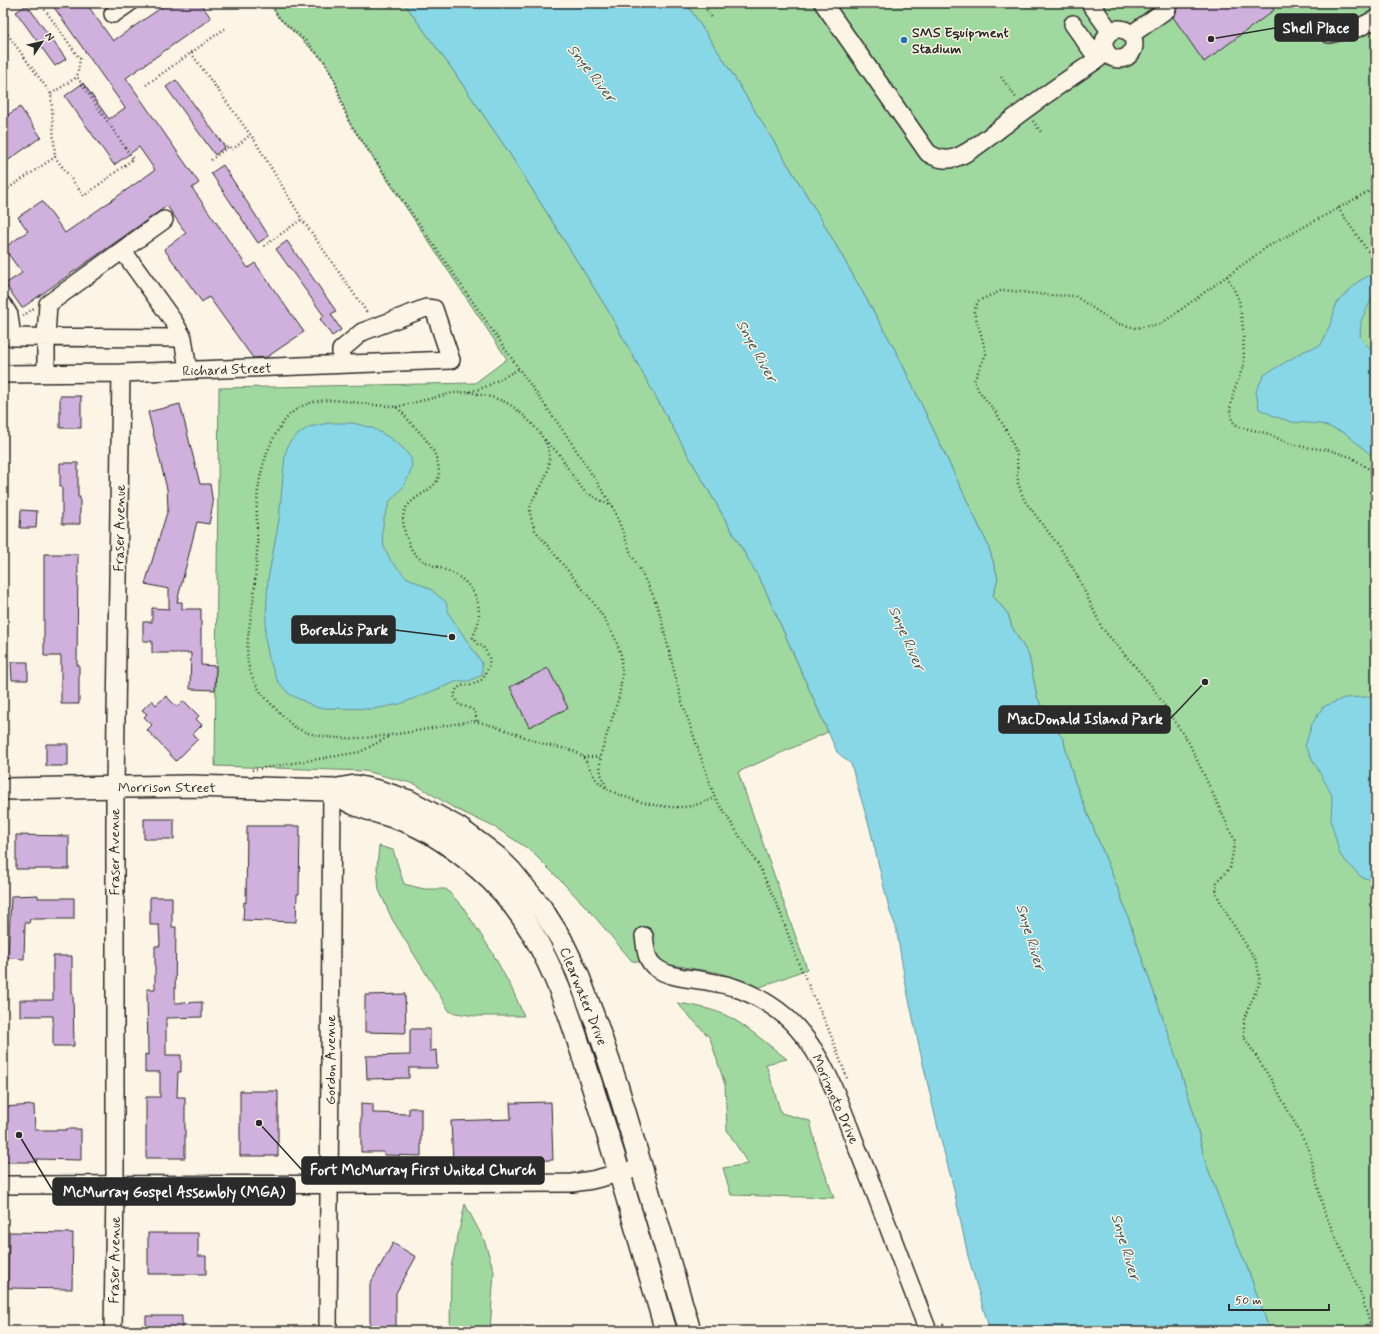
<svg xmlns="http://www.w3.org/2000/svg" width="1379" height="1334" font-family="Mynerve,sans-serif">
<rect width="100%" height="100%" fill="#fcf5e5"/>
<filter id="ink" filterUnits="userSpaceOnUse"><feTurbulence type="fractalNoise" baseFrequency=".025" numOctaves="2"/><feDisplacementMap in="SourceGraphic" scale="8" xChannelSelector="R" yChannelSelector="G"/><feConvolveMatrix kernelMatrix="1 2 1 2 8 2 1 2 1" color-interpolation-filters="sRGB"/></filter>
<g filter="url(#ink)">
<!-- green -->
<path fill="#a0d99f" stroke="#668265" d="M270 3H404L452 69 508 151 606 307 687 453 763 585 828 732 738 772 807 969 755 989 721 973 672 965 632 961 589 910 559 879 530 850 496 828 454 808 415 784 365 771 215 766 219 388 475 383 507 359 349 122 335 81 324 61 279 18Z
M686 3H1376V1331H1270L1247 1267 1226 1218 1205 1161 1194 1114 1175 1054 1120 894 1074 780 1063 739 1047 717 1037 697 1029 656 1012 627 1008 614 993 596 998 578 988 545 897 353 820 217 725 62Z
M379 846 393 850 404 884 424 889H446L463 907 492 952 512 989 524 1016H475L450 1012 392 919 379 890 377 867Z
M677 1003C692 1005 708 1008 723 1014 744 1023 768 1045 787 1059L766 1064 781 1113 810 1121 818 1154 834 1198 731 1195 723 1168 748 1164 727 1130 725 1085 710 1038Z
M465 1204 484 1240 494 1271 490 1331H450L451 1267Z"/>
<!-- water -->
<path fill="#88d7e6" stroke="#63929b" d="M404 3H686L725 62 820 217 897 353 988 545 998 578 993 596 1008 614 1012 627 1029 656 1037 697 1047 717 1063 739 1074 780 1120 894 1175 1054 1194 1114 1205 1161 1226 1217 1247 1267 1270 1331H990L968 1256 953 1185 939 1133 921 1055 905 981 896 927 890 912 870 829 851 764 837 752 763 585 687 453 606 307 508 151 452 69Z
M1376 272V293L1371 300 1361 321 1360 338 1373 351H1376V459L1345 433 1321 424 1292 422 1276 417 1259 409 1256 391 1264 375 1304 351 1321 345 1332 320 1336 303 1359 281Z
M353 423 373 428 390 438 403 448 411 458 412 467 408 478 402 488 390 501 384 518 382 533 384 547 391 561 406 577 430 589 446 602 449 614 482 663V675L469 681H458L400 704 374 709 318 708 289 694 277 680 269 659 265 637 268 579 279 520 285 454 289 443 296 436 309 427 329 423Z
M1376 695V881L1361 877 1340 855 1331 821 1332 795 1305 746 1312 724 1323 707 1344 698 1366 697Z"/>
<!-- building -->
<path fill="#d0b0dc" stroke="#2b2b2b" d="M51 3H86L113 41 168 3H200L211 18 126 78 199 183 192 188 248 268 255 263 304 332 267 357 253 358 209 297 202 302 164 249 186 233 167 206 22 308 5 284 22 273 4 248 28 231 18 217 42 201 65 233 155 170 139 147 114 165 65 96 83 83 109 119 125 108Z
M1175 3H1269L1274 10 1204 62 1173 17 1176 13 1177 8Z
M27 5 66 59 55 66 16 12Z
M176 80 225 147 215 155 166 87Z
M20 107 41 137 3 164V118Z
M223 165 269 236 258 243 211 173Z
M287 241 336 311 331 314 341 330 332 336 320 319 324 316 276 249Z
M60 396H81V428H60Z
M180 404 200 484H210L213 504 209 524 197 522 177 602H182V609H201V665L216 666 215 690 190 689 191 653H152V641H143V622H152V608L169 609V589L145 584 168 509 167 489 148 412Z
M60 463H78V497H80V524H62V486H60Z
M21 510 37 511 36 528H20Z
M44 554H78L77 665H79V704H61V656H44Z
M11 662H28V680H12Z
M548 668 568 708 529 727 510 687Z
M166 696 177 707 184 701 199 716 196 719 202 725 193 734 198 739 176 761 147 730 152 725 144 717 147 714 142 710 152 700 156 705Z
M46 744H68V766H46Z
M144 819H174V839H144Z
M247 826H300L299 894H297L296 922 243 920 244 902 246 903Z
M16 835 69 836V869H16Z
M38 895V898H74V919H30L29 923H25L24 959 8 958 11 896Z
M150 897H172V927H176L175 1003 202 1002V1017L166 1018V1055H181V1072H178L177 1097H185V1158H146V1097H160V1072H145V1054L148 1055 147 989H155V946H160L159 925H150Z
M53 956H72V993H73L74 1046H53V1016H20V1000H53Z
M405 994 406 1033 365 1032V995Z
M410 1029H430V1051L436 1050 437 1068H409V1078L367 1079 366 1056 410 1055Z
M240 1091H278V1156H240Z
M551 1102 553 1160 453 1163 451 1121 511 1119 510 1103Z
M361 1103 373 1104V1113L409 1114V1108H421V1156L384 1155V1152H361Z
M34 1105 35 1130H66V1129H81V1160L36 1159 37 1162H3V1107Z
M9 1232 73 1233 72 1289 8 1288Z
M148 1233H198V1256H206V1274H148Z
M393 1243 416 1257 396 1293V1331H370V1284Z
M146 1316H182V1331H146Z"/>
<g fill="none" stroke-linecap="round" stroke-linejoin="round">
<defs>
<path id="minor" d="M823 3 928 153C936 158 945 161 954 158 970 154 996 131 1010 121 1039 99 1068 79 1098 59L1073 24
M1090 3 1110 31
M113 14 129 3
M1104 44a15 15 0 1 1 30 0a15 15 0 1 1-30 0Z
M1132 34 1167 9
M1329 34 1358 28 1376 19
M123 251 174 322 183 338
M3 305 9 315 12 337 183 338 188 370
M46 373V337L48 304 164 220
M3 374 121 373 451 360 434 309 426 308 362 332 341 350V364
M644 936C646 947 645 959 655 967 669 978 689 978 706 981 715 983 725 984 733 987 757 995 782 1010 798 1029 826 1060 841 1106 856 1145 881 1206 904 1269 928 1331
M3 1185C193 1186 382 1183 572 1183L592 1180 631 1170
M113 1331 115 1186V787L121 373
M328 1331 332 790"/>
<path id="major" d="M3 789 191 786 332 790 355 786 378 791 409 801 457 827 484 847 497 857 511 871 542 909 561 939 577 972 598 1028 617 1085 690 1331
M332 790C339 794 346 801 354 804 373 812 394 816 412 824 437 835 459 852 479 869 549 928 571 1021 598 1104 622 1179 644 1255 666 1331"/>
</defs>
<!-- minor casing -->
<use href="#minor" stroke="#2b2b2b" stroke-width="20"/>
<!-- major casing -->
<use href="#major" stroke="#2b2b2b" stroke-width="24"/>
<!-- path -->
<path stroke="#2b2b2b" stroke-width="2.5" stroke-dasharray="1 3" stroke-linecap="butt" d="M40 3 80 59 77 77 133 159 84 196 55 157
M270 3 279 18 307 42 324 61 335 81 342 105 349 122 519 369 569 439 613 507 631 553 653 595 660 614 681 699 715 798 759 866 779 909 798 962 828 1028 847 1078
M702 3 712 18
M3 28 51 94 55 157 3 192
M191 53 255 141 302 219 368 314
M1001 77 1017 99
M146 85 227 27
M51 94 77 77
M1033 121 1041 132
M211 160 229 146 232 150 250 135
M1338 208 1376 263
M264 246 302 219
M1227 276 1239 300 1243 328 1244 364 1234 391 1230 409 1232 421 1239 427 1266 433 1288 443 1304 447 1329 450 1351 457 1369 469 1376 476
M23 316 34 308
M469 392C481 395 494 397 505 402 518 408 545 434 548 449 550 456 549 466 547 473 538 500 522 498 535 530L590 598 604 618 616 640 621 655 622 676 619 697 601 753 600 764 601 774 607 789C630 801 670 812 695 805 702 803 709 800 715 798
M396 407 453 393 469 392 485 387 519 369
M545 440 559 454 574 478 585 492 613 507
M477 721 475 711 467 707 459 705 454 696 457 688 464 685H471L483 679C491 662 493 662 482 645H478L473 638C475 630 479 624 479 616 480 596 468 580 450 572 437 566 424 564 414 553 410 548 408 541 406 536 404 530 403 524 403 518 404 495 439 493 439 473 438 450 424 437 410 422 406 418 402 411 397 408 392 405 380 406 374 405 348 402 316 393 293 412 270 432 259 471 257 501 256 518 258 535 257 552 256 566 255 580 254 594 252 616 245 641 248 663 252 685 265 698 280 713 284 717 289 722 293 726 336 753 423 728 472 721 498 725 522 737 547 745 557 748 570 748 579 754 587 759 588 767 593 774 596 781 602 785 607 789
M583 757H601
M252 770 360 752 390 736
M943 1324 946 1331
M1372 1331 1361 1294 1324 1211 1309 1150 1275 1086 1244 1037V1018L1260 982 1257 962 1229 918 1216 893 1217 881 1230 868 1235 841 1189 743 1151 685 1102 628 1077 575 1059 546 1024 500 1018 483 1017 456 1011 439 997 414 979 391 974 381 986 354 981 334 974 312 978 301 1003 290 1047 295 1075 296 1115 323 1136 328 1161 324 1267 247 1368 192 1376 185"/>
<!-- minor -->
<use href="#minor" stroke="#fcf5e5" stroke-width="17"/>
<!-- major -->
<use href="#major" stroke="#fcf5e5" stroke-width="21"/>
</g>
</g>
<!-- markers -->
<circle fill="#1f6fb2" stroke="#fcf5e5" stroke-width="1.5" cx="904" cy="40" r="4"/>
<g text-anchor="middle" stroke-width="3" stroke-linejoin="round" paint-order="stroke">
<!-- poi labels -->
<g font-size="14" font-weight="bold" fill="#2b2b2b" stroke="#fcf5e5" text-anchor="start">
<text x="912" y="37">SMS Equipment<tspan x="912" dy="16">Stadium</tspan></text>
</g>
<!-- street labels -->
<g font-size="14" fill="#2b2b2b" stroke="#fcf5e5">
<text transform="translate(227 369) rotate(-2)" y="5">Richard Street</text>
<text transform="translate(119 528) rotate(-89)" y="5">Fraser Avenue</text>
<text x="167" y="792">Morrison Street</text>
<text transform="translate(114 852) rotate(-90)" y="5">Fraser Avenue</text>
<text transform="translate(584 996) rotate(68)" y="5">Clearwater Drive</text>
<text transform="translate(330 1060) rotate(-90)" y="5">Gordon Avenue</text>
<text transform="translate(836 1099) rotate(66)" y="5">Morimoto Drive</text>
<text transform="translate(114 1260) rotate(-89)" y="5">Fraser Avenue</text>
</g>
<!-- water labels -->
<g font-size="15" font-style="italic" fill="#42565a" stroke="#fcf5e5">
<text transform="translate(592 73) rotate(52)" y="5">Snye River</text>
<text transform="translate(757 351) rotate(61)" y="5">Snye River</text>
<text transform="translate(907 638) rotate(66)" y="5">Snye River</text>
<text transform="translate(1031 937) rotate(73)" y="5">Snye River</text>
<text transform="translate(1126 1247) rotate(73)" y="5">Snye River</text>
</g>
</g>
<!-- callouts -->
<path fill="none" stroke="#2b2b2b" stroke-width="1.5" d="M1211 39L1275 28M452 637L395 630M1205 682L1170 719M259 1123L302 1170M19 1135L53 1191"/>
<g fill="#2b2b2b" stroke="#fcf5e5" stroke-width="1.5">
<circle cx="1211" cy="39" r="4"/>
<circle cx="452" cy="637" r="4"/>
<circle cx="1205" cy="682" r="4"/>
<circle cx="259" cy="1123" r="4"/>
<circle cx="19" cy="1135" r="4"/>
</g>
<g fill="#2b2b2b" stroke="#2b2b2b" stroke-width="1.5">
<rect x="1275" y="14" width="83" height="27" rx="4"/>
<rect x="292" y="616" width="103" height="27" rx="4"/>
<rect x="999" y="706" width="171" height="27" rx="4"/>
<rect x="302" y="1157" width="242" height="27" rx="4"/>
<rect x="53" y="1178" width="242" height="27" rx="4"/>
</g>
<g font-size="15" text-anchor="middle" font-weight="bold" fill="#fff">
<text x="1316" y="33">Shell Place</text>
<text x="344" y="635">Borealis Park</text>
<text x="1085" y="724">MacDonald Island Park</text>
<text x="423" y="1175">Fort McMurray First United Church</text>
<text x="174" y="1197">McMurray Gospel Assembly (MGA)</text>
</g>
<!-- margin -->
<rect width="1379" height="1334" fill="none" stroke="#fcf5e5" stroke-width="16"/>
<rect x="8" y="8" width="1363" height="1318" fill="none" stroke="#2b2b2b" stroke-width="1.5" filter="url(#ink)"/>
<!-- north arrow -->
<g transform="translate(42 42) rotate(55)" stroke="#fcf5e5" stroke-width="3" paint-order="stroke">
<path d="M0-3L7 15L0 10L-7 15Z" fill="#2b2b2b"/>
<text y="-6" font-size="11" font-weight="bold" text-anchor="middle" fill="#2b2b2b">N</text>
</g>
<!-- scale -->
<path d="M1229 1304v6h100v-6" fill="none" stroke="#2b2b2b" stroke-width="2"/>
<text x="1235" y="1304" font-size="12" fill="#2b2b2b" stroke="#fcf5e5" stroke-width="3" paint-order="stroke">50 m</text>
</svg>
